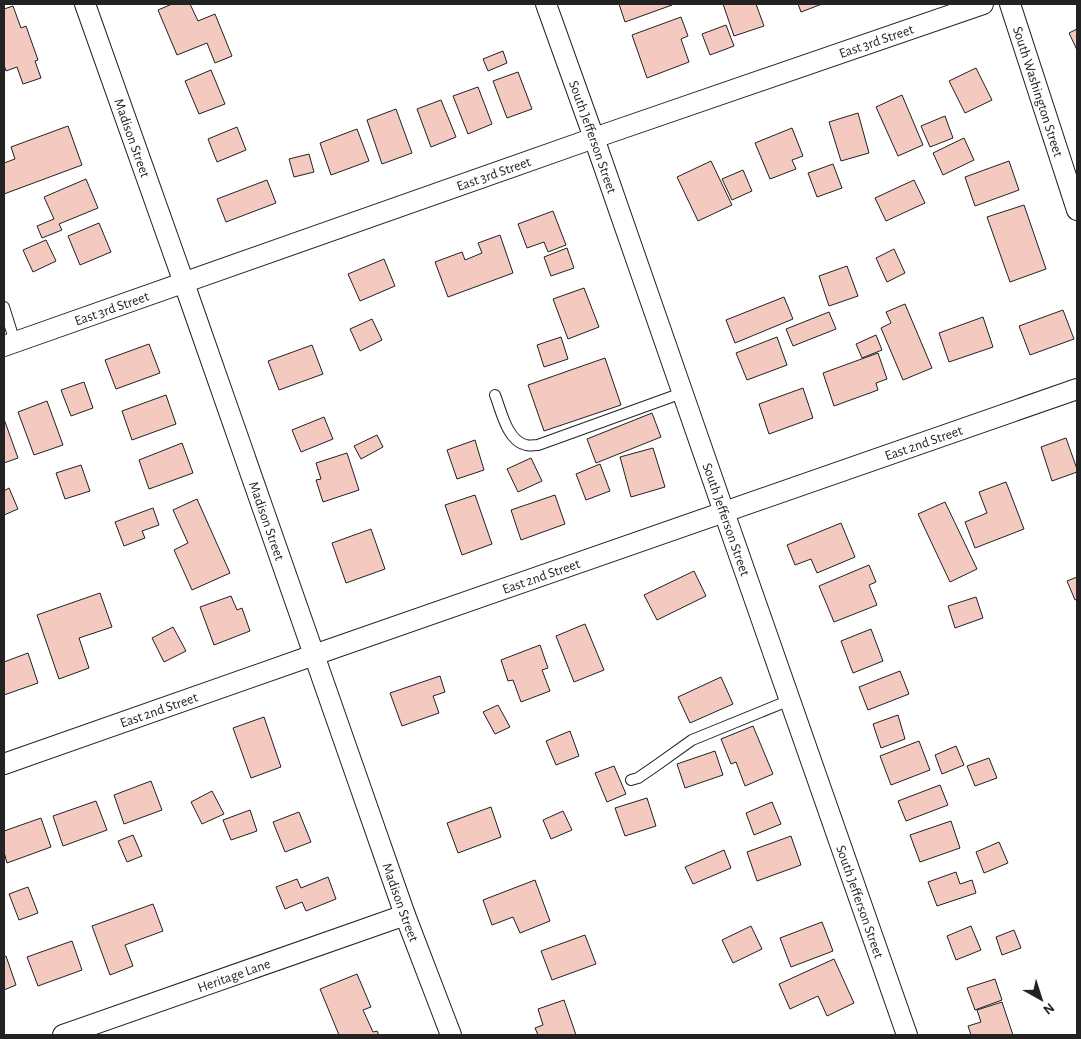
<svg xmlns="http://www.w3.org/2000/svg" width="1081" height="1039" font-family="'Alegreya Sans',sans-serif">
<rect width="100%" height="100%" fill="#fff"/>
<!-- building -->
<path fill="#f3c9c0" stroke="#222" d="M172 4H190L198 21 215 14 232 56 215 63 207 43 177 55 158 10Z
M619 4H671L672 5 625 22Z
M723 4H756L764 26 734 36Z
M798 4H822L801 12Z
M13 6 21 28 26 26 38 60 35 61 41 78 23 84 17 67 6 71 4 65V9Z
M681 17 688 36 681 39 689 62 647 78 632 35Z
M726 25 734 46 710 55 702 34Z
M1077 29V50L1069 33Z
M503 51 507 63 488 71 483 59Z
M976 68 992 100 965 113 949 81Z
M211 70 225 104 199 114 185 81Z
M518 72 532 109 507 118 493 81Z
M478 87 492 124 468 134 453 96Z
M902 95 923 145 898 156 876 107Z
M441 100 456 137 431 147 417 109Z
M396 109 412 153 382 164 367 120Z
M858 113 869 153 841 161 829 122Z
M945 116 953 138 930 147 921 126Z
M68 126 82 165 4 194V163L15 159 11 147Z
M237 127 246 150 217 162 208 139Z
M792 128 803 156 792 160 796 169 770 179 755 143Z
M357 129 369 161 331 175 320 143Z
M964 138 974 160 943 175 933 153Z
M309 154 314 172 294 177 289 159Z
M711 161 732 205 698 221 677 177Z
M1009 161 1019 190 975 206 965 177Z
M833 164 842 188 817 197 808 173Z
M743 170 752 191 732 200 722 179Z
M86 179 98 208 59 224 62 230 42 238 37 226 54 219 44 197Z
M267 180 276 203 226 222 217 199Z
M914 180 925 203 886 221 875 198Z
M1024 205 1046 269 1010 282 987 217Z
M553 211 566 245 548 252 544 242 527 248 518 224Z
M99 223 111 252 80 265 68 236Z
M500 235 513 273 448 297 435 262 462 252 465 260 482 253 478 243Z
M46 240 56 261 33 272 23 250Z
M567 248 574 268 551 276 544 257Z
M894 249 905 273 887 282 876 258Z
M384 259 395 286 360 301 348 274Z
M847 266 858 296 829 306 819 276Z
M584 288 599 327 568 339 553 299Z
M784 297 793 319 735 343 726 320Z
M905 304 932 368 903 380 881 328 891 323 886 312Z
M1063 310 1074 339 1030 355 1019 326Z
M829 312 836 329 793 346 786 329Z
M983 317 993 347 949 362 939 333Z
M372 319 382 340 360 351 350 329Z
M876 335 882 350 862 358 856 344Z
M561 337 568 359 544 367 537 345Z
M777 337 787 365 747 380 736 353Z
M149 344 160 373 116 389 105 360Z
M312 345 323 374 279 390 268 361Z
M878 353 887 379 876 383 878 390 834 406 823 373Z
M605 358 621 405 544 431 528 385Z
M84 382 93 408 71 416 61 390Z
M803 388 813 418 769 434 759 404Z
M166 395 176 424 132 440 122 411Z
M47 401 63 445 34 455 18 412Z
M652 413 661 437 596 463 587 439Z
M324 417 333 439 301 452 292 430Z
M4 419 18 458 4 463Z
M377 435 383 447 361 459 354 446Z
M1066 438 1077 469V472L1052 481 1041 447Z
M475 440 484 470 457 479 447 450Z
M182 443 193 473 149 489 139 460Z
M653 448 665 487 631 497 620 457Z
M347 453 359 490 323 502 316 480 321 479 316 463Z
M531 458 542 481 518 492 507 469Z
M600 464 610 491 586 500 576 474Z
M81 465 90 491 65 499 56 473Z
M1006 482 1024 529 975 548 965 522 987 513 979 492Z
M9 488 18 509 4 515V491Z
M475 495 492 544 462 555 445 505Z
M555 495 565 524 521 540 511 510Z
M197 499 230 573 192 590 174 550 188 543 173 510Z
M945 502 977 569 950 582 918 514Z
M153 508 159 525 142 531 145 538 124 546 115 522Z
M841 523 855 557 817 573 811 559 795 565 787 545Z
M371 529 385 569 346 583 332 543Z
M869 565 876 582 869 585 877 605 834 622 819 586Z
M694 571 706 596 657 620 644 595Z
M1077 577V599L1075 600 1067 581Z
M100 593 112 627 79 638 89 668 59 679 37 615Z
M231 596 237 610 242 608 250 631 214 645 200 607Z
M976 597 983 618 955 628 948 606Z
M585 624 604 670 574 682 556 636Z
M173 627 186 651 164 662 152 638Z
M871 629 883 661 853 673 841 641Z
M540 645 548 668 542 670 550 691 521 702 513 680 508 681 501 660Z
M28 653 38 683 4 695V662Z
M900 671 909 694 868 710 859 687Z
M440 676 445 692 433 696 439 713 402 726 390 693Z
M721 677 733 704 690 723 678 697Z
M498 705 510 727 495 734 483 712Z
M898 715 905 739 881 748 873 724Z
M264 717 281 767 251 778 233 728Z
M753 726 773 774 745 786 736 762 731 764 721 739Z
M570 731 579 756 556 765 546 741Z
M919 741 930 770 891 785 880 756Z
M956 746 964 765 942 774 935 755Z
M715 751 723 775 685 788 677 764Z
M989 758 997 778 975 786 967 766Z
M614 766 626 794 607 802 595 773Z
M151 781 162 810 124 824 114 795Z
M940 785 948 805 906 821 898 801Z
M212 791 224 814 202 824 191 802Z
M647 798 656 826 625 836 615 808Z
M96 801 107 830 63 846 53 816Z
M772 802 781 824 754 835 746 813Z
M491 807 501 837 458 853 447 823Z
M250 810 257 831 231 840 223 820Z
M563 811 572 830 551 839 543 820Z
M299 812 311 842 285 852 273 822Z
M41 818 51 847 7 863 4 852V831Z
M951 821 960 848 920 862 910 835Z
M133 835 142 856 127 862 118 841Z
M791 836 801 865 757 881 747 852Z
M999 842 1008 863 984 873 976 852Z
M724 850 731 868 693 884 685 867Z
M956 872 960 884 972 880 976 893 937 906 928 882Z
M328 877 336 899 306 911 302 902 285 909 276 887 297 879 301 888Z
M535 880 550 921 520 933 513 917 492 925 483 900Z
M28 887 38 913 19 920 9 894Z
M153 904 163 931 125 945 133 966 110 975 92 926Z
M822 922 833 951 791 967 780 938Z
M751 926 762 949 733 963 722 940Z
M971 926 981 950 956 960 947 936Z
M1014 930 1021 948 1002 955 996 937Z
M585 935 596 964 552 980 541 951Z
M72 941 82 970 38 986 27 957Z
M6 956 16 985 4 990V957Z
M834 959 854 1003 827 1016 818 996 790 1009 779 984Z
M357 974 371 1007 363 1010 373 1032 377 1031 379 1035H339L320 989Z
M995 979 1002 1000 975 1010 967 988Z
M564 1000 576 1035H538L535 1028 543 1025 538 1009Z
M1002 1002 1013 1035H971L968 1026 981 1022 977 1010Z"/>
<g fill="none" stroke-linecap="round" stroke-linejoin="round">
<defs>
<path id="lane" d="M4 307 15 342
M495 395C501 410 507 441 526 445 529 446 534 445 538 445L682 393
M631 780 638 778 657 765 692 740 790 700"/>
<g id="street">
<path id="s1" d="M85 4 184 283 405 915 451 1035"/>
<path id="s2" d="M546 4 594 138 724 512 907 1035"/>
<path id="s3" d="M1010 4 1077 210"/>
<path id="s4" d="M4 346 594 138 983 4"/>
<path id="s5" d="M4 764 314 655 1077 389"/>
<path id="s6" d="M63 1035 405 915"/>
</g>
</defs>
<!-- lane casing -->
<use href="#lane" stroke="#222" stroke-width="12"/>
<!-- street casing -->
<use href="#street" stroke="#222" stroke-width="22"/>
<!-- lane -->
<use href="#lane" stroke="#fff" stroke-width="10"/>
<!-- street -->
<use href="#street" stroke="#fff" stroke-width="20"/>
</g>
<g text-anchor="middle" stroke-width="4" stroke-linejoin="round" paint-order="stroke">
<!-- street labels -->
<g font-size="14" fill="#222" stroke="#fff">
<text dy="5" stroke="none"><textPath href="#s4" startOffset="924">East 3rd Street</textPath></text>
<text dy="5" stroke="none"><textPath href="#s3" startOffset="92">South Washington Street</textPath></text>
<text dy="5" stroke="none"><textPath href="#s2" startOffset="141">South Jefferson Street</textPath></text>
<text dy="5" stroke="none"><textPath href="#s1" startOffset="142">Madison Street</textPath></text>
<text dy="5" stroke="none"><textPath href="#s4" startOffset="519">East 3rd Street</textPath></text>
<text dy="5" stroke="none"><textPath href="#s4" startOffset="114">East 3rd Street</textPath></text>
<text dy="5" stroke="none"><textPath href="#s5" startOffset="974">East 2nd Street</textPath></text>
<text dy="5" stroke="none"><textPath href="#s1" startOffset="548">Madison Street</textPath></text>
<text dy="5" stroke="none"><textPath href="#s2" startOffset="546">South Jefferson Street</textPath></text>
<text dy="5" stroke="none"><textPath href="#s5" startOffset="569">East 2nd Street</textPath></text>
<text dy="5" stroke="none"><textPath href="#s5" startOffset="164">East 2nd Street</textPath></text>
<text dy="5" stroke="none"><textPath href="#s1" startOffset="952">Madison Street</textPath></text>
<text dy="5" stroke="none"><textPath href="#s2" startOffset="951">South Jefferson Street</textPath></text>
<text dy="5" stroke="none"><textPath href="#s6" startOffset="181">Heritage Lane</textPath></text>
</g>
</g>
<!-- border -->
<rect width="1081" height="1039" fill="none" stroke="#222222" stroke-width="10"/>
<!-- north arrow -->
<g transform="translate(1041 999) rotate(141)" stroke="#ffffff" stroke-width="4" paint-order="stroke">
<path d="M0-4L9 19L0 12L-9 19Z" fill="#222222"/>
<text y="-8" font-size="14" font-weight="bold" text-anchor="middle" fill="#222222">N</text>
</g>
</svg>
